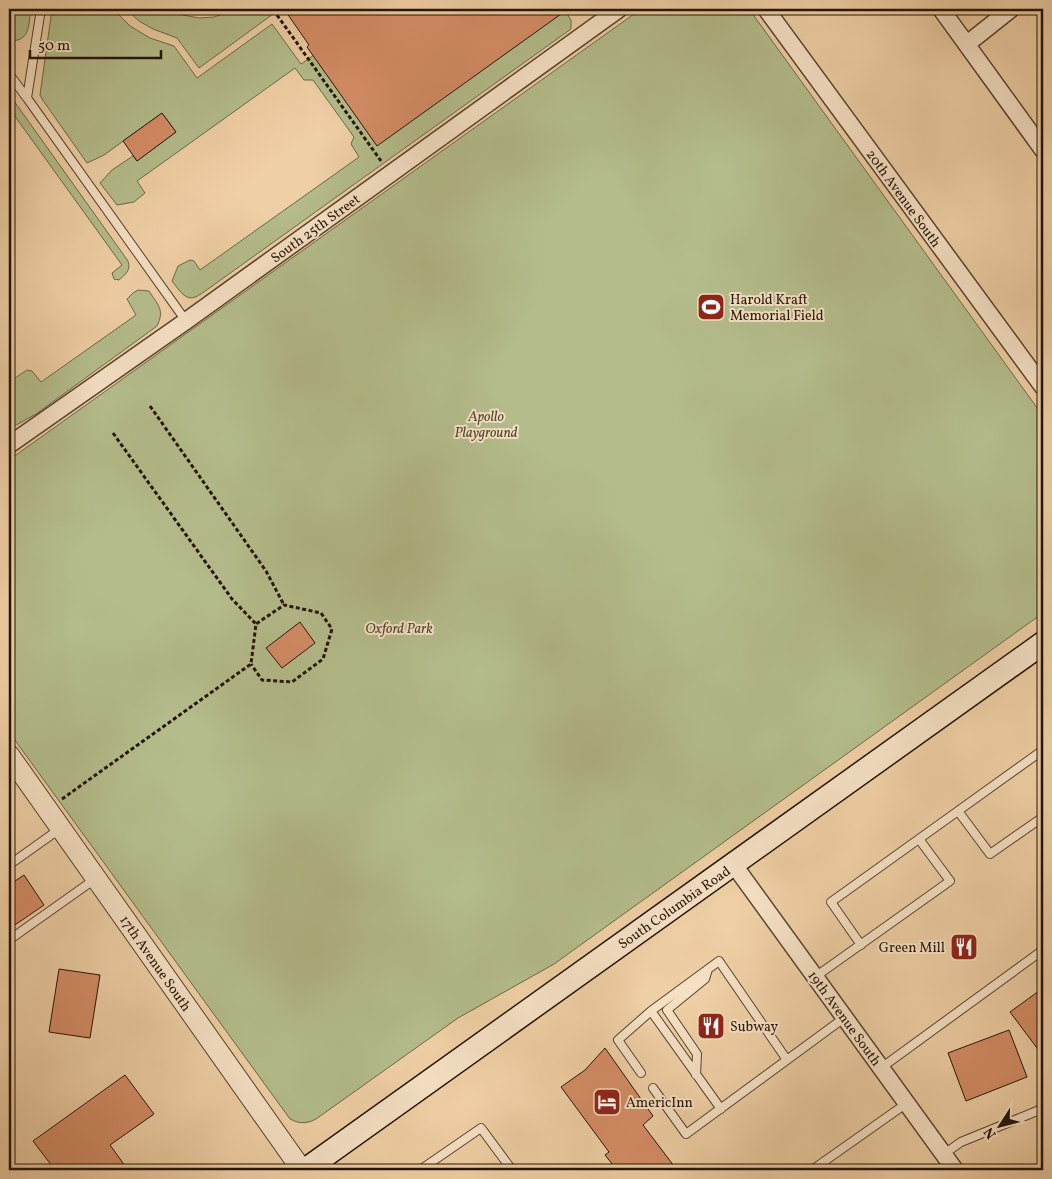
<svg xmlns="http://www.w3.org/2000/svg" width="1052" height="1179" font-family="Vollkorn,serif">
<rect width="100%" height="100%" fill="#efcfa5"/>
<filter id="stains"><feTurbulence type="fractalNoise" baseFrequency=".004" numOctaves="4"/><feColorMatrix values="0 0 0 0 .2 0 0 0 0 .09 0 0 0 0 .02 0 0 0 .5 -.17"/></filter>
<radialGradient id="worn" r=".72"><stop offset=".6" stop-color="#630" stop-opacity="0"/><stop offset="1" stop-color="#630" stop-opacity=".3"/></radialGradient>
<!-- green -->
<path fill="#b4bc8b" stroke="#6c6848" d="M9 9H31C28 26 31 41 9 41Z
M52 9H113L130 26 150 38 174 46 197 78 272 24 301 64 314 55 377 145 559 15 555 9H564L571 20V29L215 284C192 300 190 306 172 281L178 266 190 260 194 261 200 270 359 157 351 144 354 137 313 80H304L295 68 137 181 145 193 134 202 117 205 100 183 112 170 133 156 137 161 176 132 162 113 104 155 87 163 42 99 40 95Z
M126 9H168L183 15 199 18 214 17 237 9H280L199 68 177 38 153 29 139 21Z
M641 9H749L1043 416V613L554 964 458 1018 316 1119C306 1124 300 1124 290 1119L9 732V460Z
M9 94 128 261C131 270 126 274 119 280L114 279 112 273 122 265 9 108Z
M138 290 149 291C158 305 165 310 157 326L36 414 9 429V370L15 378 27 370 32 371 41 382 136 315 127 299 133 293Z"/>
<!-- building -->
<path fill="#d48d66" stroke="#251405" d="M284 9H568L377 146 307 47 309 45Z
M162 113 176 132 137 161 123 141Z
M300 622 315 643 282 668 266 648Z
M24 875 44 905 9 929V885Z
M59 969 100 975 90 1038 49 1032Z
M1043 988V1056L1010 1012Z
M1009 1030 1027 1077 966 1101 948 1053Z
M605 1048 653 1116 643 1125 677 1170H617L605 1155 609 1152 561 1087 585 1070Z
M125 1075 154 1114 110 1145 128 1170H55L33 1141Z"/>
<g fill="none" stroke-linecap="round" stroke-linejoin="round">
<defs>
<path id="service" d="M41 9 27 98 186 321
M9 74 27 98
M1043 750 958 811 990 854 1043 817
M9 865 61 828
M9 940 95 879
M861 945 831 902 958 811
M815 977 950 881 919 839
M881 1068 1043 950
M641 1073 618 1040 651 1011
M696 1075 697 1054 667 1010 705 979 708 969
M653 1088 686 1134 844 1018
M721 1109 651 1011 719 961 787 1060
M944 1154 961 1142 1037 1111 1043 1107
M420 1170 481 1128 512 1170
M812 1170 907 1103"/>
<path id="minor" d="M766 9 1043 387
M941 9 1043 150
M967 44 1011 9
M9 445 186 321 619 9
M734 865 955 1170"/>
<path id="tertiary" d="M9 755 302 1170"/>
<path id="secondary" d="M305 1170 1043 643"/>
</defs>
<!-- service casing -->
<use href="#service" stroke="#58432d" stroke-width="10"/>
<!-- minor casing -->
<use href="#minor" stroke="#58432d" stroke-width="19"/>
<!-- tertiary casing -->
<use href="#tertiary" stroke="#58432d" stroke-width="22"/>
<!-- secondary casing -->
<use href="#secondary" stroke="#251405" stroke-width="25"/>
<!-- path -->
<path stroke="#251405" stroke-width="3" stroke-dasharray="4 2.5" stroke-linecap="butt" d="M277 15 381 161
M150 406 266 571 284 605
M113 433 232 599 256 624
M62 799 251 664 256 624 284 605 321 613 332 629 323 659 292 682 262 680 251 664"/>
<!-- service -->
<use href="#service" stroke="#f5e0c4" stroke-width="8"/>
<!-- minor -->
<use href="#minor" stroke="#f5e0c4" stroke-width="16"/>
<!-- tertiary -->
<use href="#tertiary" stroke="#f5e0c4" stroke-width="20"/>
<!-- secondary -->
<use href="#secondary" stroke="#f5e0c4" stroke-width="22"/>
</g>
<!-- icons -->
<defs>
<symbol id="stadium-square" viewBox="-11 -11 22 22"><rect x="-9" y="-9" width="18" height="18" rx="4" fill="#8f2418" stroke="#f5e0c4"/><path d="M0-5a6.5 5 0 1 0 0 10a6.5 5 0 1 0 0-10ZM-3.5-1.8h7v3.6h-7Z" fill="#fff"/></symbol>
<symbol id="restaurant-square" viewBox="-11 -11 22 22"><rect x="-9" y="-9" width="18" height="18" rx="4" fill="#8f2418" stroke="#f5e0c4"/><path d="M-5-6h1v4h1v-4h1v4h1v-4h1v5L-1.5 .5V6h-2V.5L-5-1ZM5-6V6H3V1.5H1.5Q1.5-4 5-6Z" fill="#fff"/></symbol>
<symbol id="hotel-square" viewBox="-11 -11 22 22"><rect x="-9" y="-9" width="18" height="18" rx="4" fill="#8f2418" stroke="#f5e0c4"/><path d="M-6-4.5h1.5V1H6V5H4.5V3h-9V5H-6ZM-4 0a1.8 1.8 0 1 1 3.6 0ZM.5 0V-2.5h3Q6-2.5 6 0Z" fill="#fff"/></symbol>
</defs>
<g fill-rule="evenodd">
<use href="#stadium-square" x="695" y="291" width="32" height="32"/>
<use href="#restaurant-square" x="948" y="931" width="32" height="32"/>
<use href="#restaurant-square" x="695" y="1010" width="32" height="32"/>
<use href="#hotel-square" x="591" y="1086" width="32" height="32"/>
</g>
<g text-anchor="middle" stroke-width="4" stroke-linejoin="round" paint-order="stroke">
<!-- street labels -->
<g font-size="14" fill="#251405" stroke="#f5e0c4">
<text transform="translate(904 198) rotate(54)" y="5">20th Avenue South</text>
<text transform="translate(315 228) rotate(-36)" y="5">South 25th Street</text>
<text transform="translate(674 907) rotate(-35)" y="5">South Columbia Road</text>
<text transform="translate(156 963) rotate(55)" y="5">17th Avenue South</text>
<text transform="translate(845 1018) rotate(54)" y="5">19th Avenue South</text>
</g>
<!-- poi labels -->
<g font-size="14" fill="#251405" stroke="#f5e0c4" text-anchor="start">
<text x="730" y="304">Harold Kraft<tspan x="730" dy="16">Memorial Field</tspan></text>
<text x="945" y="952" text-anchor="end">Green Mill</text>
<text x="730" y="1031">Subway</text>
<text x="626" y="1107">AmericInn</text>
</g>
<!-- park labels -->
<g font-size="14" font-style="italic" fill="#50462d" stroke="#f5e0c4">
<text x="486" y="421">Apollo<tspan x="486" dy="16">Playground</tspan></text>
<text x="399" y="633">Oxford Park</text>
</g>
</g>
<!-- margin -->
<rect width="1052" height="1179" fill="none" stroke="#efcfa5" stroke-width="30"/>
<rect x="10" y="10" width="1032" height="1159" fill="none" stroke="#251405" stroke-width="2.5"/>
<rect x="15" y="15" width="1022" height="1149" fill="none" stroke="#251405"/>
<!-- north arrow -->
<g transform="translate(1000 1126) rotate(234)" stroke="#f5e0c4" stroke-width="4" paint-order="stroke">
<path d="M0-4L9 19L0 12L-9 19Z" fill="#251405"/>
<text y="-8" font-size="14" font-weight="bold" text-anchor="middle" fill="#251405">N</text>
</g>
<!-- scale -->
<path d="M30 50v8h131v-8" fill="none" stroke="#251405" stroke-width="2.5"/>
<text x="38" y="50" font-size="15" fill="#251405" stroke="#f5e0c4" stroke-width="4" paint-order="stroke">50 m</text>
<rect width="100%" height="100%" filter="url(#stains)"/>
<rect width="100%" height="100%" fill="url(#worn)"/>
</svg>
